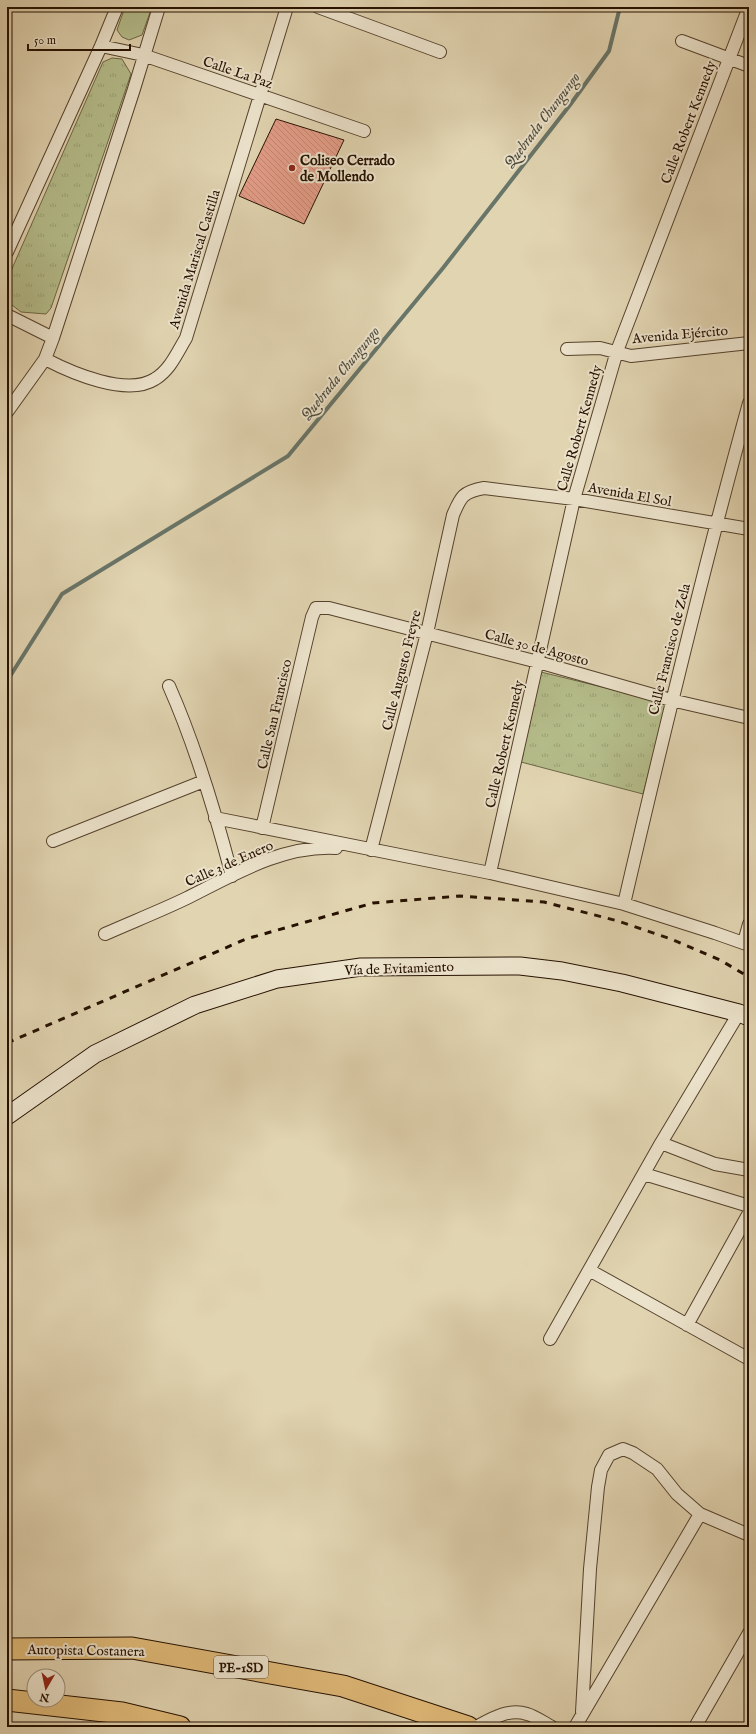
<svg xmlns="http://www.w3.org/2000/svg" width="756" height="1734" font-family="'IM FELL English',serif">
<defs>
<pattern id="park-tufts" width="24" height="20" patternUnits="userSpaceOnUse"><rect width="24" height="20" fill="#b4bc8a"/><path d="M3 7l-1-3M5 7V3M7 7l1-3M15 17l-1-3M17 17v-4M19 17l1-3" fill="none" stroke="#9ba175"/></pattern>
<pattern id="building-back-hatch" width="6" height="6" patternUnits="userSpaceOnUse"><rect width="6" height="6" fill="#e39c87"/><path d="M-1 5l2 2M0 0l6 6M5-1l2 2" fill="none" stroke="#c38573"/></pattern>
</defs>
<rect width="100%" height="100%" fill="#e1d4b1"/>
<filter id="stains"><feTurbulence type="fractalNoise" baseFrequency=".005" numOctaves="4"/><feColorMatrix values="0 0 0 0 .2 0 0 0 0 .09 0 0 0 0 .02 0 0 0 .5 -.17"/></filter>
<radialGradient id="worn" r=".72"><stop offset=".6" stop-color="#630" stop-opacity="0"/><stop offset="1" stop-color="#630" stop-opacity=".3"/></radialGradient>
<!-- green -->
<path fill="#b4bc8a" stroke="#6d6645" d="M125 7H152L142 35 129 40 122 37 117 30Z"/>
<!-- park -->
<path fill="url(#park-tufts)" stroke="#6d6645" d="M112 58 122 59 131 74 51 308 46 314 21 312 7 301V280L103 62Z
M541 672 667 703 643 794 521 762Z"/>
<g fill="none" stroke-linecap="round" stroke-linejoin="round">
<!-- stream -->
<path stroke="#687569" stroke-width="4" d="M7 681 62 594 288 456 443 268 570 105 609 51 620 7"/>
</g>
<!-- building -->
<path fill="url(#building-back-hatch)" stroke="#261100" d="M276 119 344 140 304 224 239 196Z"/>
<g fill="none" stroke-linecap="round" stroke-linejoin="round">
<defs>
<path id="street" d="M318 7 440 52
M682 41 749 66
M101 46 143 55 364 131
M7 252 101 46 117 7
M7 315 53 338
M567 349 600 348 631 356 749 343
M45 359C72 373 127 397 155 379 170 370 177 353 186 338L287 7
M7 412 45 359 53 338 134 89 159 7
M169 686C196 747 215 811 232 876
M215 818 490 873 624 904 715 933 749 945
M262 828C279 758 295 687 312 617L316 608H329L538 662 671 700 749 718
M53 841 204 781
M371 850 427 633 453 515C461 496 463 492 484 488L574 499 749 529
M490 873 574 499 617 351 749 7
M624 904C663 736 703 569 749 403
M105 934C132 922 160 911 187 898 233 875 282 845 336 848
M744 942 749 924
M661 1143 715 1164 749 1170
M644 1174 749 1206
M589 1270 749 1359
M687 1325 749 1213
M550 1339 661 1143 739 1013
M582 1712 590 1569 598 1487 601 1470 609 1455 623 1449 633 1453 657 1469 677 1494 700 1514 749 1535
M476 1727C491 1719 508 1708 527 1714 535 1716 544 1723 552 1727
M575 1727 700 1514
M695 1727 749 1633"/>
<path id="secondary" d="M7 1116 95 1054 195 1005 277 979 361 967 520 966 562 971 622 983 739 1013 749 1017"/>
<path id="highway" d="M7 1649 132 1648 343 1686 468 1727
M7 1700 122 1713 180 1727"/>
</defs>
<!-- street casing -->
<use href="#street" stroke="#55422c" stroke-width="14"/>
<!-- secondary casing -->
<use href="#secondary" stroke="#261100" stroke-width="19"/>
<!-- highway casing -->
<use href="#highway" stroke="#261100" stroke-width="23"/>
<!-- street -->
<use href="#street" stroke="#ece3cc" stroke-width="12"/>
<!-- secondary -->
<use href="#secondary" stroke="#ece3cc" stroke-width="17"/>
<!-- highway -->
<use href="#highway" stroke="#e0ba78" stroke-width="21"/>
<!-- rail -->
<path stroke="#261100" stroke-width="3" stroke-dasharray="7 7" stroke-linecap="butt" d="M7 1043 246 939 373 903 460 896 544 902 618 921 671 939 720 960 749 977"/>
</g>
<!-- markers -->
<circle fill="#8f2418" stroke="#ece3cc" stroke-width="1.5" cx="292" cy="168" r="4"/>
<g text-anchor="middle" stroke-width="4" stroke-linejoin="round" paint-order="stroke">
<!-- shield labels -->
<rect fill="#ece3cc" stroke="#61503d" stroke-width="1" x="214" y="1656" width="54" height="22" rx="3"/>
<g font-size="13" font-weight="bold" fill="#261100">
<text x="241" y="1672">PE-1SD</text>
</g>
<!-- street labels -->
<g font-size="14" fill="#261100" stroke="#ece3cc">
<text transform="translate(238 72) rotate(19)" y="5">Calle La Paz</text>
<text transform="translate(688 122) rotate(-69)" y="5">Calle Robert Kennedy</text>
<text transform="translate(194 259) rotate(-73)" y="5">Avenida Mariscal Castilla</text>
<text transform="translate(680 334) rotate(-5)" y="5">Avenida Ejército</text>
<text transform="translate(579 428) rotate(-74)" y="5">Calle Robert Kennedy</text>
<text transform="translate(630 494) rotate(10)" y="5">Avenida El Sol</text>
<text transform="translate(537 647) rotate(15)" y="5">Calle 30 de Agosto</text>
<text transform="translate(669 649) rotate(-76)" y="5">Calle Francisco de Zela</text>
<text transform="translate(401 670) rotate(-76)" y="5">Calle Augusto Freyre</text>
<text transform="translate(274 714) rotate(-77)" y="5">Calle San Francisco</text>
<text transform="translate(504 744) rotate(-77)" y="5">Calle Robert Kennedy</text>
<text transform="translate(229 863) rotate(-24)" y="5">Calle 3 de Enero</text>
<text transform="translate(399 968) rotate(-2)" y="5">Vía de Evitamiento</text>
<text transform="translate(86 1650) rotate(1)" y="5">Autopista Costanera</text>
</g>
<!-- poi labels -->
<g font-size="14" font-weight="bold" fill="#261100" stroke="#ece3cc" text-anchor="start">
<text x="300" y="165">Coliseo Cerrado<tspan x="300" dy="16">de Mollendo</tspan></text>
</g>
<!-- water labels -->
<g font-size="15" font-style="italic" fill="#4c4b3d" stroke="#ece3cc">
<text transform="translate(542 120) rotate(-53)" y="5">Quebrada Chungungo</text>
<text transform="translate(340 373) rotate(-51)" y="5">Quebrada Chungungo</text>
</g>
</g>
<!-- margin -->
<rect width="756" height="1734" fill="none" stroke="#e1d4b1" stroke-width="24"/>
<rect x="8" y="8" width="740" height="1718" fill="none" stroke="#261100" stroke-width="2"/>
<rect x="12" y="12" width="732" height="1710" fill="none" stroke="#261100"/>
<!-- north arrow -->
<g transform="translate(46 1688) rotate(189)"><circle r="19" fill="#ece3cc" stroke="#9d8f7a"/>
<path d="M0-3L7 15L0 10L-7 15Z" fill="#8f2418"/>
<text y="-6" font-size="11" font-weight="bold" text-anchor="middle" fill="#261100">N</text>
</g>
<!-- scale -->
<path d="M28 44v6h102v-6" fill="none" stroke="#261100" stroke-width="2"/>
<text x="34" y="44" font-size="12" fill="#261100" stroke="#ece3cc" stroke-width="3" paint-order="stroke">50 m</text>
<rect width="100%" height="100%" filter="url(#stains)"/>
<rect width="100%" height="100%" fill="url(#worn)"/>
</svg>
